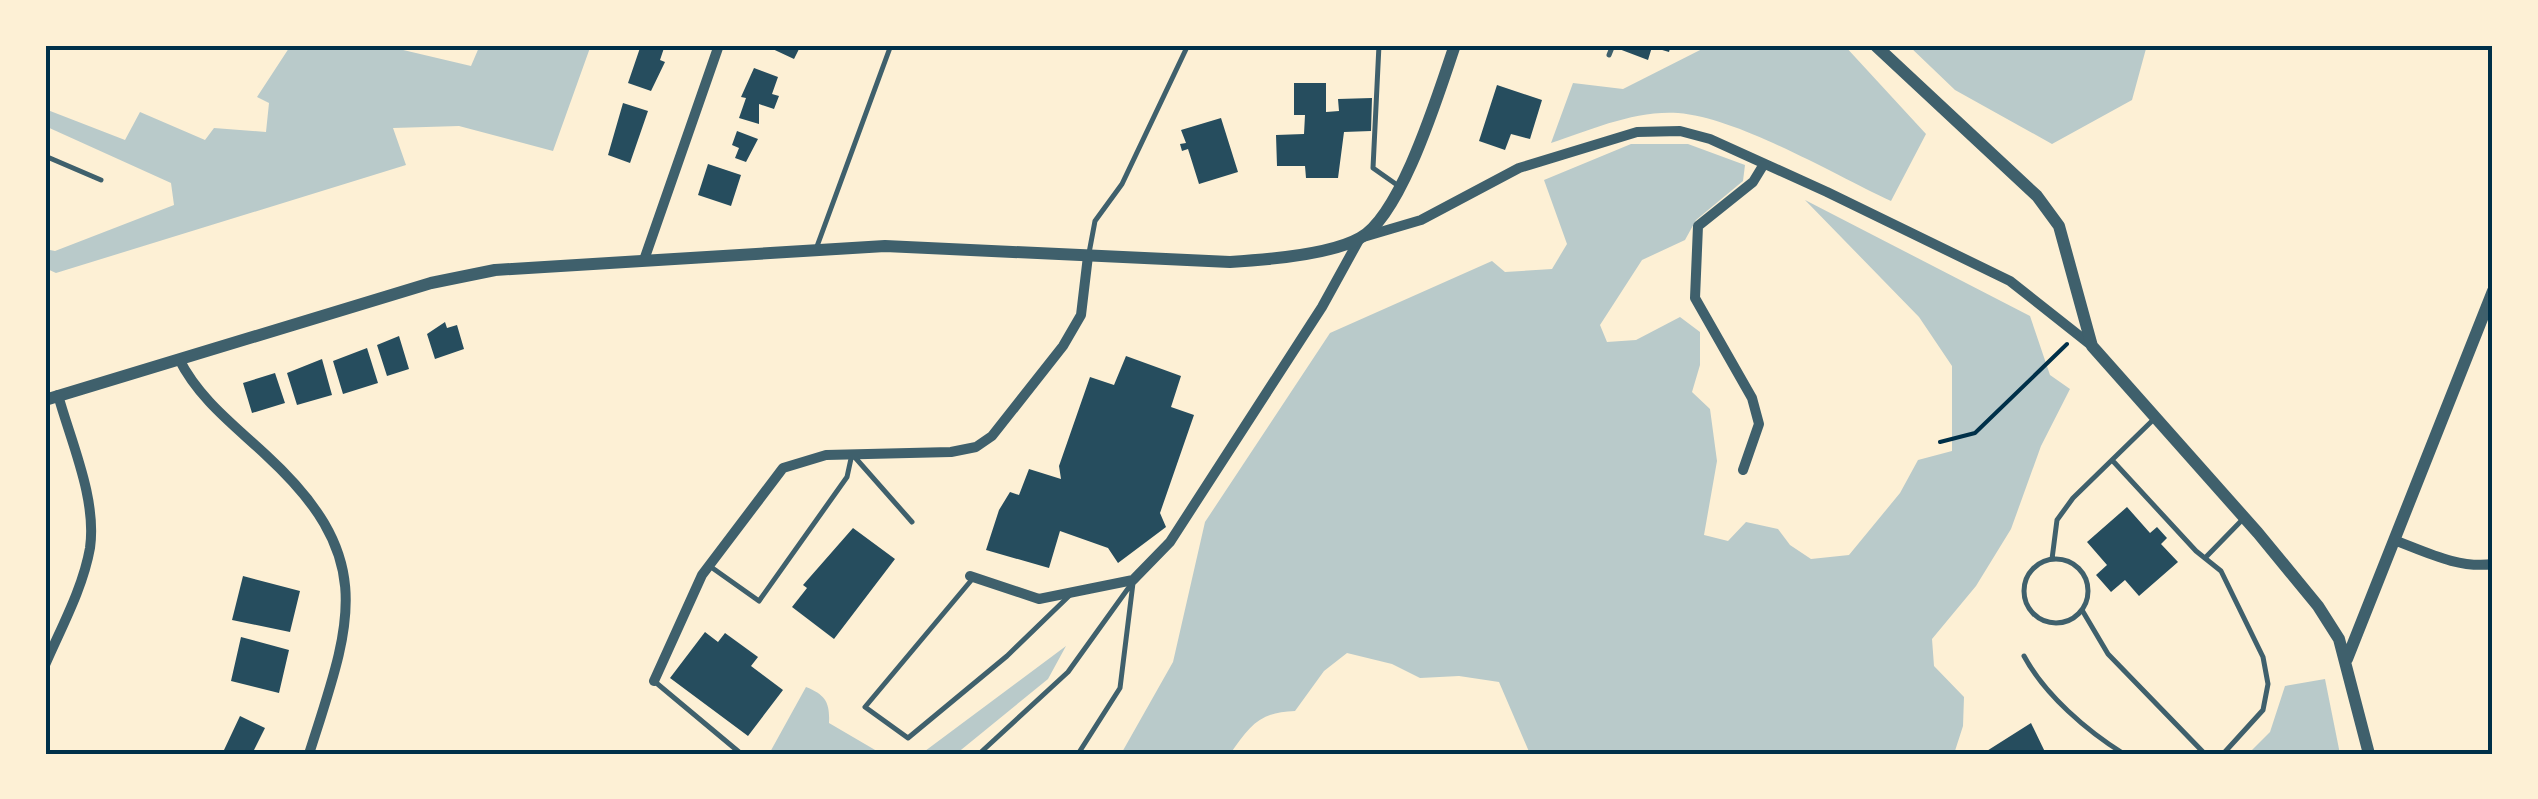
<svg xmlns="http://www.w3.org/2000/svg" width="2538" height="799" font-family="Arial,sans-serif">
<rect width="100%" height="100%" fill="#fdf0d5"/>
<!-- green -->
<path fill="#b9caca" d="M291 45H382L471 66 480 45H591L553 151 459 126 393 128 406 165 56 273 45 268V249L55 251 174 205 171 183 45 126V109L125 140 140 112 205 140 214 128 266 132 269 103 257 97Z
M1710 45H1844L1926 134 1891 201C1833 174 1739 118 1678 113 1635 110 1590 130 1551 143L1573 83 1623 89Z
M1908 45H2147L2132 100 2052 144 1955 90Z
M1631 144H1688L1745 165 1743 181 1696 220 1685 240 1642 260 1600 325 1607 342 1636 340 1680 317 1700 332V365L1692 392 1710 409 1717 461 1704 535 1728 541 1746 522 1778 529 1790 545 1811 559 1849 555 1900 493 1918 460 1952 451V366L1919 317 1805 200 2030 316 2050 375 2070 389 2041 446 2011 529 1976 586 1932 639 1934 666 1964 697 1963 726 1954 754H1530L1499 682 1459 676 1420 678 1392 664 1347 653 1324 671 1295 711C1259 712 1250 726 1230 754H1121L1173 662 1205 522 1330 333 1492 261 1505 272 1552 269 1567 244 1544 180Z
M1066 646 1048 679 956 754H921Z
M2325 679 2340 754H2248L2270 732 2285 686Z
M806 687C826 695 830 703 829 723L882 754H769Z"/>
<!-- building -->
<path fill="#264d5e" d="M641 45H665L660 60 665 62 651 91 628 83Z
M764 45H801L794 59Z
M1620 45H1671L1669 52 1652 47 1648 60 1619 49Z
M754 68 778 77 772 94 779 96 774 109 759 104V124L739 118 746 98 741 97Z
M1294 83H1326V112L1339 111 1338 99 1372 98 1371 131 1344 132 1338 178H1306L1305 166H1277L1276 135 1304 134 1305 115H1294Z
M1497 85 1542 100 1530 139 1511 134 1505 150 1479 141Z
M623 103 648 111 630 163 608 155Z
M1221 118 1238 172 1199 184 1188 149 1182 151 1180 144 1186 143 1181 130Z
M737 131 758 139 746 162 735 158 739 148 732 145Z
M708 164 741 175 731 206 698 195Z
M445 322 447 328 457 325 464 349 435 359 427 334Z
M399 336 409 369 387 376 377 345Z
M367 348 378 383 343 394 333 361Z
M1126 356 1181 376 1171 407 1194 415 1160 513 1166 527 1118 563 1108 548 1060 531 1049 568 986 550 999 510 1010 492 1019 495 1029 469 1061 479 1059 466 1090 377 1114 385Z
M322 359 332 395 297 405 287 373Z
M275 373 285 403 252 413 243 383Z
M2127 507 2150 533 2157 527 2167 538 2161 544 2178 562 2139 596 2125 580 2111 592 2096 575 2107 565 2087 542Z
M853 528 895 559 834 639 792 607 807 588 803 585Z
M243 576 300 591 290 632 232 620Z
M705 632 718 642 725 633 758 657 751 666 783 690 748 736 670 678Z
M241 637 289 650 279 693 231 681Z
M240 716 265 728 252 754 224 750Z
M2031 723 2046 754H1982Z"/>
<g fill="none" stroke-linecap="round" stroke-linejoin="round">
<!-- path -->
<path stroke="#003049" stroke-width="4" d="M1940 442 1975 433 2067 344"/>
<!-- service -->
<path stroke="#3f606c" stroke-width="5" d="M1379 45 1373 168 1400 187
M1609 55 1613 45
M45 156 101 180
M816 249 891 45
M1089 253 1095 221 1122 184 1188 45
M2112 460 2196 551 2221 571 2263 657 2268 684 2263 710 2223 754
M2205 558 2244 518
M2052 559 2057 520 2073 498 2154 419
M2024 591a32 32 0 1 1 64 0a32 32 0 1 1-64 0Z
M711 567 759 601 847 477 852 454 912 522
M974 577 865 707 908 738 1007 656 1070 595
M2082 610 2108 654 2205 754
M2024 656C2045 695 2087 731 2124 754
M654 681 739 752
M979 754 1068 672 1132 583
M1078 754 1120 688 1133 583"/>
<!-- minor -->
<path stroke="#3f606c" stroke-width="10" d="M644 260 719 45
M179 359C199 399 234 425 266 455 379 559 351 622 309 754
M1743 470 1759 424 1752 398 1695 298 1698 226 1753 182 1764 164
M2394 540C2426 552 2459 569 2493 564
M970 576 1039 599 1133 580 1170 542 1322 307 1360 238 1421 220 1519 168 1637 132 1680 131 1710 139 1827 192 2010 281 2091 345
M45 665C61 628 83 588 90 548 97 499 71 442 58 395
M654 681 702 575 783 468 826 455 951 452 976 447 992 436 1063 346 1081 315 1088 256"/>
<!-- tertiary -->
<path stroke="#3f606c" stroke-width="12" d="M1875 45 2037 196 2059 226 2092 346 2258 533 2318 606 2339 639 2369 754
M45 400 431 283 495 270 885 246 1230 262C1264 260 1330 255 1360 238 1402 215 1439 91 1455 45
M2347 659 2493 291"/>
</g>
<!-- border -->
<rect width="2538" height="799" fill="none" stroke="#fdf0d5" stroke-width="95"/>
<rect x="48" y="48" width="2442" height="704" fill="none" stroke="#003049" stroke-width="4"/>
</svg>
